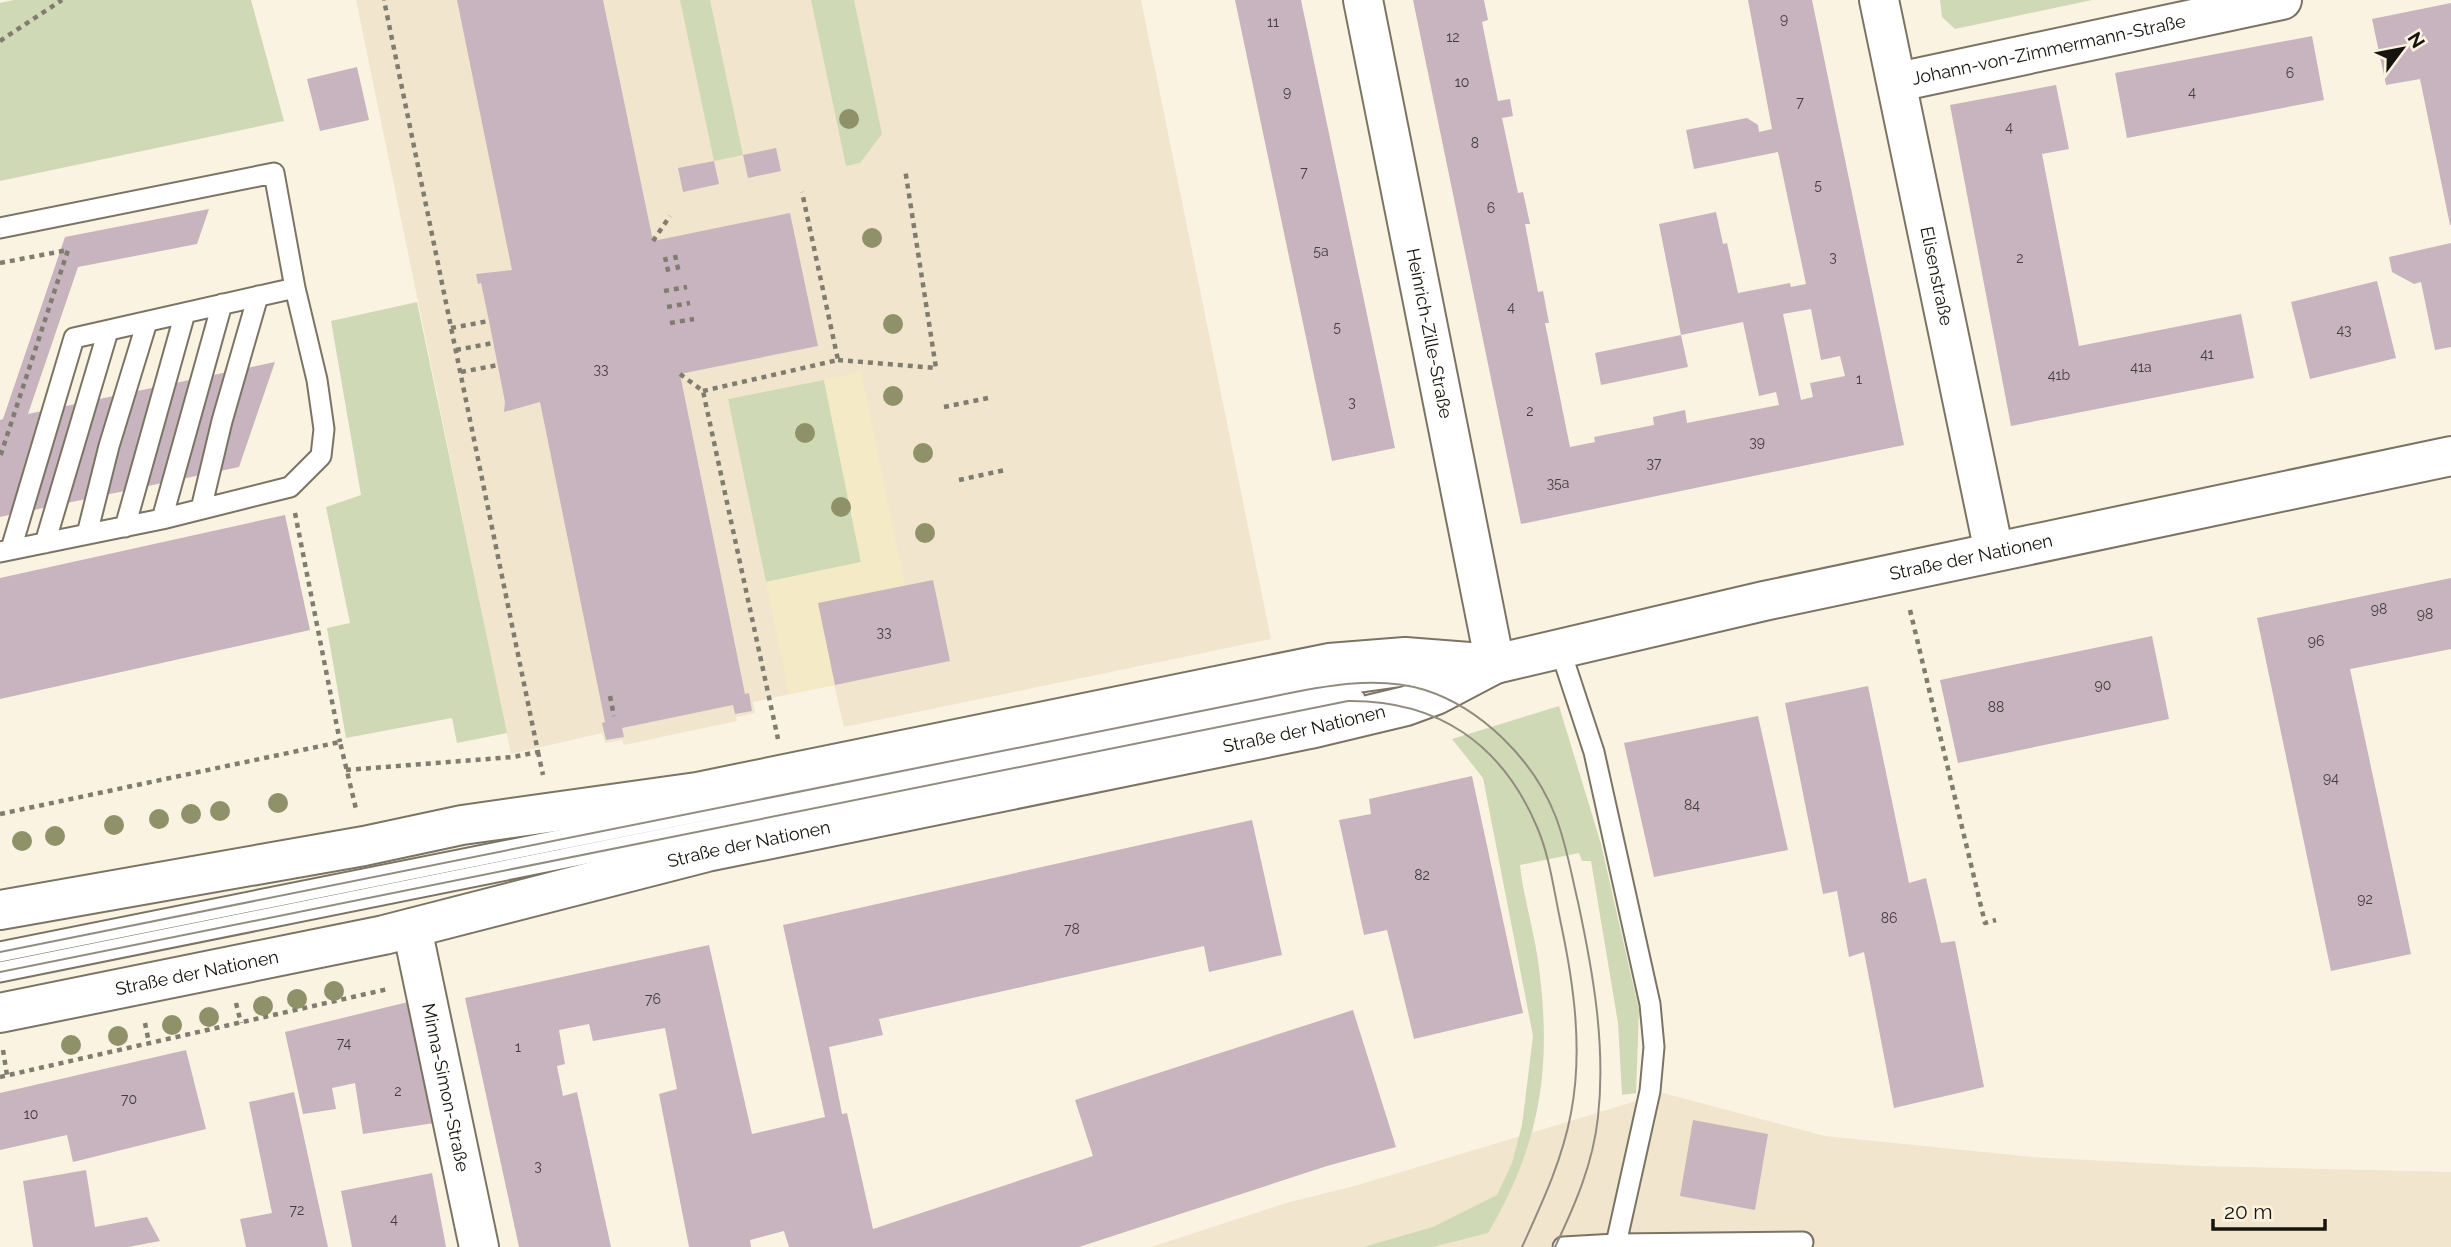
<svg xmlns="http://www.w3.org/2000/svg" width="2451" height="1247" font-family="Raleway,sans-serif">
<rect width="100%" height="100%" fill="#fbf3e1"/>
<!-- built -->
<path fill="#f1e6cd" d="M356 0H1141L1271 639 844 727 834 685 753 702 755 713 736 717 737 721 624 745 622 740 605 743 602 733 511 754Z
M1663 1093 1825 1136 2033 1157 2200 1166 2451 1172V1247H1151L1286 1203 1358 1185Z"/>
<!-- green -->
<path fill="#d0d9b6" d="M14 0H251L284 121 0 181V3Z
M680 0H710L743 155 714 161Z
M811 0H854L882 134 860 163 846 166Z
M1940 0H2092L1955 29 1942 17Z
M417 302 507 733 457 743 452 718 346 738 327 628 350 623 326 507 361 495 331 321Z
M824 380 861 562 766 582 728 399Z
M1559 706 1601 844 1639 1010 1636 1093 1622 1095 1618 1023 1591 861H1582L1579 853 1520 865C1523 894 1532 924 1537 954 1553 1061 1543 1140 1488 1233L1433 1247H1363L1433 1227 1497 1195 1512 1163 1522 1125 1533 1036 1483 778 1452 739Z"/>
<!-- sand -->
<path fill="#f4eac5" d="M861 372 905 585 818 603 835 685 789 694 766 582 861 562 824 380Z"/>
<!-- building -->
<path fill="#c7b4be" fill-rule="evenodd" d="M457 0H603L653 241 790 213 818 346 680 374 745 694 749 693 752 711 735 714 733 705 622 728 624 737 606 740 602 723 605 722 540 402 504 412 505 402 489 321 481 283 478 284 476 274 512 270Z
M1235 0H1301L1395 448 1332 461Z
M1413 0H1484L1488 20 1482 22 1498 101 1510 99 1513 116 1502 118 1518 193 1523 192 1530 224H1525L1538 292 1543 291 1549 323H1545L1570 447 1595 442 1594 437 1654 425 1653 417 1685 410 1687 423 1779 405 1776 392 1759 396 1743 322 1681 335 1688 367 1601 385 1595 353 1681 335 1659 224 1716 212 1723 244 1727 243 1738 293 1790 283 1791 287 1806 284 1778 152 1694 169 1686 130 1747 118 1758 125 1759 132 1772 129 1748 0H1812L1904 445 1521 524ZM1811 309 1821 360 1840 356 1845 376 1810 383 1813 397 1801 400 1783 314Z
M2451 3V225H2450L2420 79 2386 85 2372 19Z
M2312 36 2324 100 2127 138 2115 73Z
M357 67 369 120 320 131 307 79Z
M2056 85 2069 149 2042 154 2079 346 2241 314 2254 378 2011 426 1950 105Z
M776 148 781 171 748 178 743 155Z
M714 161 719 184 683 192 678 168Z
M209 209 197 244 78 267 28 414 275 362 239 467 0 517V420L3 419 65 237Z
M2451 243V347L2435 350 2421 282 2414 284 2392 272 2389 257Z
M2377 281 2396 358 2310 379 2291 302Z
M285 515 310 630 0 699V578Z
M2451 578V649L2350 669 2411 954 2331 971 2257 618Z
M933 580 950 661 835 685 818 603Z
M2152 636 2169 719 1958 763 1940 680Z
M1868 686 1909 883 1926 878 1941 943 1955 941 1984 1087 1894 1108 1864 952 1849 957 1837 891 1823 894 1785 703Z
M1758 716 1788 850 1654 877 1624 743Z
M1472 776 1523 1013 1414 1039 1387 930 1364 935 1339 820 1371 814 1369 799Z
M1252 820 1282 955 1209 972 1204 946 879 1019 883 1035 829 1047 842 1114 847 1113 873 1229 1093 1156 1075 1100 1353 1010 1396 1147 1327 1166 1079 1247H789L784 1231 750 1240 751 1247H689L659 1094 677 1089 665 1028 593 1041 589 1024 559 1030 565 1064 557 1066 563 1096 577 1092 611 1247H519L465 998 709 945 752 1134 825 1117 783 925Z
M408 1002 434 1123 363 1134 355 1083 332 1088 336 1109 303 1114 285 1032Z
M186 1050 206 1129 73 1162 67 1135 0 1150V1093Z
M294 1092 328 1247H246L240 1219 272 1213 249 1102Z
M1693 1120 1768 1134 1755 1210 1680 1196Z
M86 1170 95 1227 147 1217 160 1241 128 1247H33L23 1181Z
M432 1173 446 1247H352L341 1191Z"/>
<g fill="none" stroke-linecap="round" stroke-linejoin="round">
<defs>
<path id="service" d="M0 228 274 173 295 288 317 380 324 429 321 456 290 487 162 519 0 552
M201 509 222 421 258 296
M162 519 222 304
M125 527 185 313
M87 534 109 446 147 322
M45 543 108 331
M11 549 74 338 295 288
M1560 649 1594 752 1650 1004 1654 1047 1650 1091 1616 1244 1803 1242
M0 952 1241 703 1346 684 1424 673
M0 972 1355 699
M1563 1247 1616 1244"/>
<g id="minor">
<path id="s1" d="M1363 0 1495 664"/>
<path id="s2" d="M1879 0 1994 552"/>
<path id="s3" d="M1898 82 2282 0"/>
<path id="s4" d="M412 928 479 1247"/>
</g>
<g id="secondary">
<path d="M0 910 364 846 462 825 697 792 1329 663 1405 657 1495 664"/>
<path id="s5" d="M0 1013 384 935 707 852 1310 729 1406 706 1436 695 1495 664 1764 601 2451 456"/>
</g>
</defs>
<!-- service casing -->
<use href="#service" stroke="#7b7465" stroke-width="23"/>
<!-- minor casing -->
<use href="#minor" stroke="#7b7465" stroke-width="42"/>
<!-- secondary casing -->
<use href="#secondary" stroke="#7b7465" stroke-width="42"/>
<!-- path -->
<path stroke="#817c70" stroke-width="4.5" stroke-dasharray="5 5" stroke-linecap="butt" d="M0 41 62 0
M653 241 670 216
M675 255 679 273
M665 257 669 275
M0 263 68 250 0 457
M664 291 687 287
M667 307 690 303
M670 323 694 319
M451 328 489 321
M456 350 493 343
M838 360 936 368 905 169
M461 372 498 365
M680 374 703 391 778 739
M703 391 838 360 802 192
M944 407 988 398
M959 480 1005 470
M295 513 340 742
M1910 610 1985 923 1996 920
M610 696 614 716
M538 752 543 775
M346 770 513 757 538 752 384 0
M0 814 340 742 356 809
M236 1003 241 1023
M145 1023 149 1043
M3 1050 7 1075
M0 1077 388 989"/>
<!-- service -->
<use href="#service" stroke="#fff" stroke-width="19"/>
<!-- minor -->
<use href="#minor" stroke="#fff" stroke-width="38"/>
<!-- secondary -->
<use href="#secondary" stroke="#fff" stroke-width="38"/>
<!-- tram -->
<path stroke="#928c80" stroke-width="2" d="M0 952 1241 703C1300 692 1366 672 1425 690 1481 708 1533 759 1555 815 1566 842 1571 873 1578 902 1593 972 1606 1045 1598 1117 1593 1164 1575 1205 1555 1247
M0 972 1348 701C1438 700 1502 744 1537 827 1550 857 1554 892 1561 924 1574 985 1583 1051 1571 1113 1562 1161 1542 1203 1522 1247"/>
</g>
<!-- trees -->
<g fill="#8f9169">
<circle cx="849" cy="119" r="10"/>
<circle cx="872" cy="238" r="10"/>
<circle cx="893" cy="324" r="10"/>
<circle cx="893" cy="396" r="10"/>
<circle cx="805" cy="433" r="10"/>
<circle cx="923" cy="453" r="10"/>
<circle cx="841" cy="507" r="10"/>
<circle cx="925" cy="533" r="10"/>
<circle cx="278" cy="803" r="10"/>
<circle cx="220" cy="811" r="10"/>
<circle cx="191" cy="814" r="10"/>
<circle cx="159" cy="819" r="10"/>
<circle cx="114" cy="825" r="10"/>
<circle cx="55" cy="836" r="10"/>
<circle cx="22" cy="841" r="10"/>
<circle cx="334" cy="991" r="10"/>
<circle cx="297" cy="999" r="10"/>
<circle cx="263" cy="1006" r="10"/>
<circle cx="209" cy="1017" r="10"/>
<circle cx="172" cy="1025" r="10"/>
<circle cx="118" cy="1036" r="10"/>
<circle cx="71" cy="1045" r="10"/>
</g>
<g text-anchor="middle" stroke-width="5" stroke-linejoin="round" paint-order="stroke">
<!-- number labels -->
<g font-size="14" fill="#433c3a">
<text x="1784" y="24">9</text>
<text x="1273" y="27">11</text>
<text x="1453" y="42">12</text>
<text x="2290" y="78">6</text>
<text x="1462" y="87">10</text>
<text x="1287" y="97">9</text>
<text x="2192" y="97">4</text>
<text x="1800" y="107">7</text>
<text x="2009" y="132">4</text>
<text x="1475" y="148">8</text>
<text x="1304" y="177">7</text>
<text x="1818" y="190">5</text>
<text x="1491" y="213">6</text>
<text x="1321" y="256">5a</text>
<text x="1833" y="262">3</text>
<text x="2020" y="263">2</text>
<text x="1511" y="312">4</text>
<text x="1337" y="332">5</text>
<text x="2344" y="335">43</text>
<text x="2207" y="359">41</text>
<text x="2141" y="372">41a</text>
<text x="601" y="374">33</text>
<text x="2059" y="380">41b</text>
<text x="1859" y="384">1</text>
<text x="1352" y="407">3</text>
<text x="1530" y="416">2</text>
<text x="1757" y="447">39</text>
<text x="1654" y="468">37</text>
<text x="1558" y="488">35a</text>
<text x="2379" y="614">98</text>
<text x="2425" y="619">98</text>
<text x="884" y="637">33</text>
<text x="2316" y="646">96</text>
<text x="2103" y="690">90</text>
<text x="1996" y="712">88</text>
<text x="2331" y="783">94</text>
<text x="1692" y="810">84</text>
<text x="1422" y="880">82</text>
<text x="2365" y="904">92</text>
<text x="1889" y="923">86</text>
<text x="1072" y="934">78</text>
<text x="653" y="1004">76</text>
<text x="344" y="1048">74</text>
<text x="518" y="1052">1</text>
<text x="398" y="1096">2</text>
<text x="129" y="1104">70</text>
<text x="31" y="1119">10</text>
<text x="538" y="1171">3</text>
<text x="297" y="1215">72</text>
<text x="394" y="1224">4</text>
</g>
<!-- street labels -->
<g font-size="18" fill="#17140e" stroke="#fbf3e1">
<text dy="6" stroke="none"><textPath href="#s3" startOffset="154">Johann-von-Zimmermann-Straße</textPath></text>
<text dy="6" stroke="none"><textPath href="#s2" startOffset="282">Elisenstraße</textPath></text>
<text dy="6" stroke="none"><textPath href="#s1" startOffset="340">Heinrich-Zille-Straße</textPath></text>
<text dy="6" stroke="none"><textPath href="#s5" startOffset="2026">Straße der Nationen</textPath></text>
<text dy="6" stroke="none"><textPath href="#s5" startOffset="1335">Straße der Nationen</textPath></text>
<text dy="6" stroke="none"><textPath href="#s5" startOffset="768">Straße der Nationen</textPath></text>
<text dy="6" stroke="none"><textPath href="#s5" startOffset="201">Straße der Nationen</textPath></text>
<text dy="6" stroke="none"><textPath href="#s4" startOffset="163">Minna-Simon-Straße</textPath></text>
</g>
</g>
<!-- north arrow -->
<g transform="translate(2402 49) rotate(58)" stroke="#fbf3e1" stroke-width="5" paint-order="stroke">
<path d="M0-5L12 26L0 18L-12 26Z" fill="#17140e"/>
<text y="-10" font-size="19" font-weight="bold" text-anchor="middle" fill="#17140e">N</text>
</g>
<!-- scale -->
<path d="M2213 1219v10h112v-10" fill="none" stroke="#17140e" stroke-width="3.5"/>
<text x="2224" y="1219" font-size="21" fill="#17140e" stroke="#fbf3e1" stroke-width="5" paint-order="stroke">20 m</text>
</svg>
